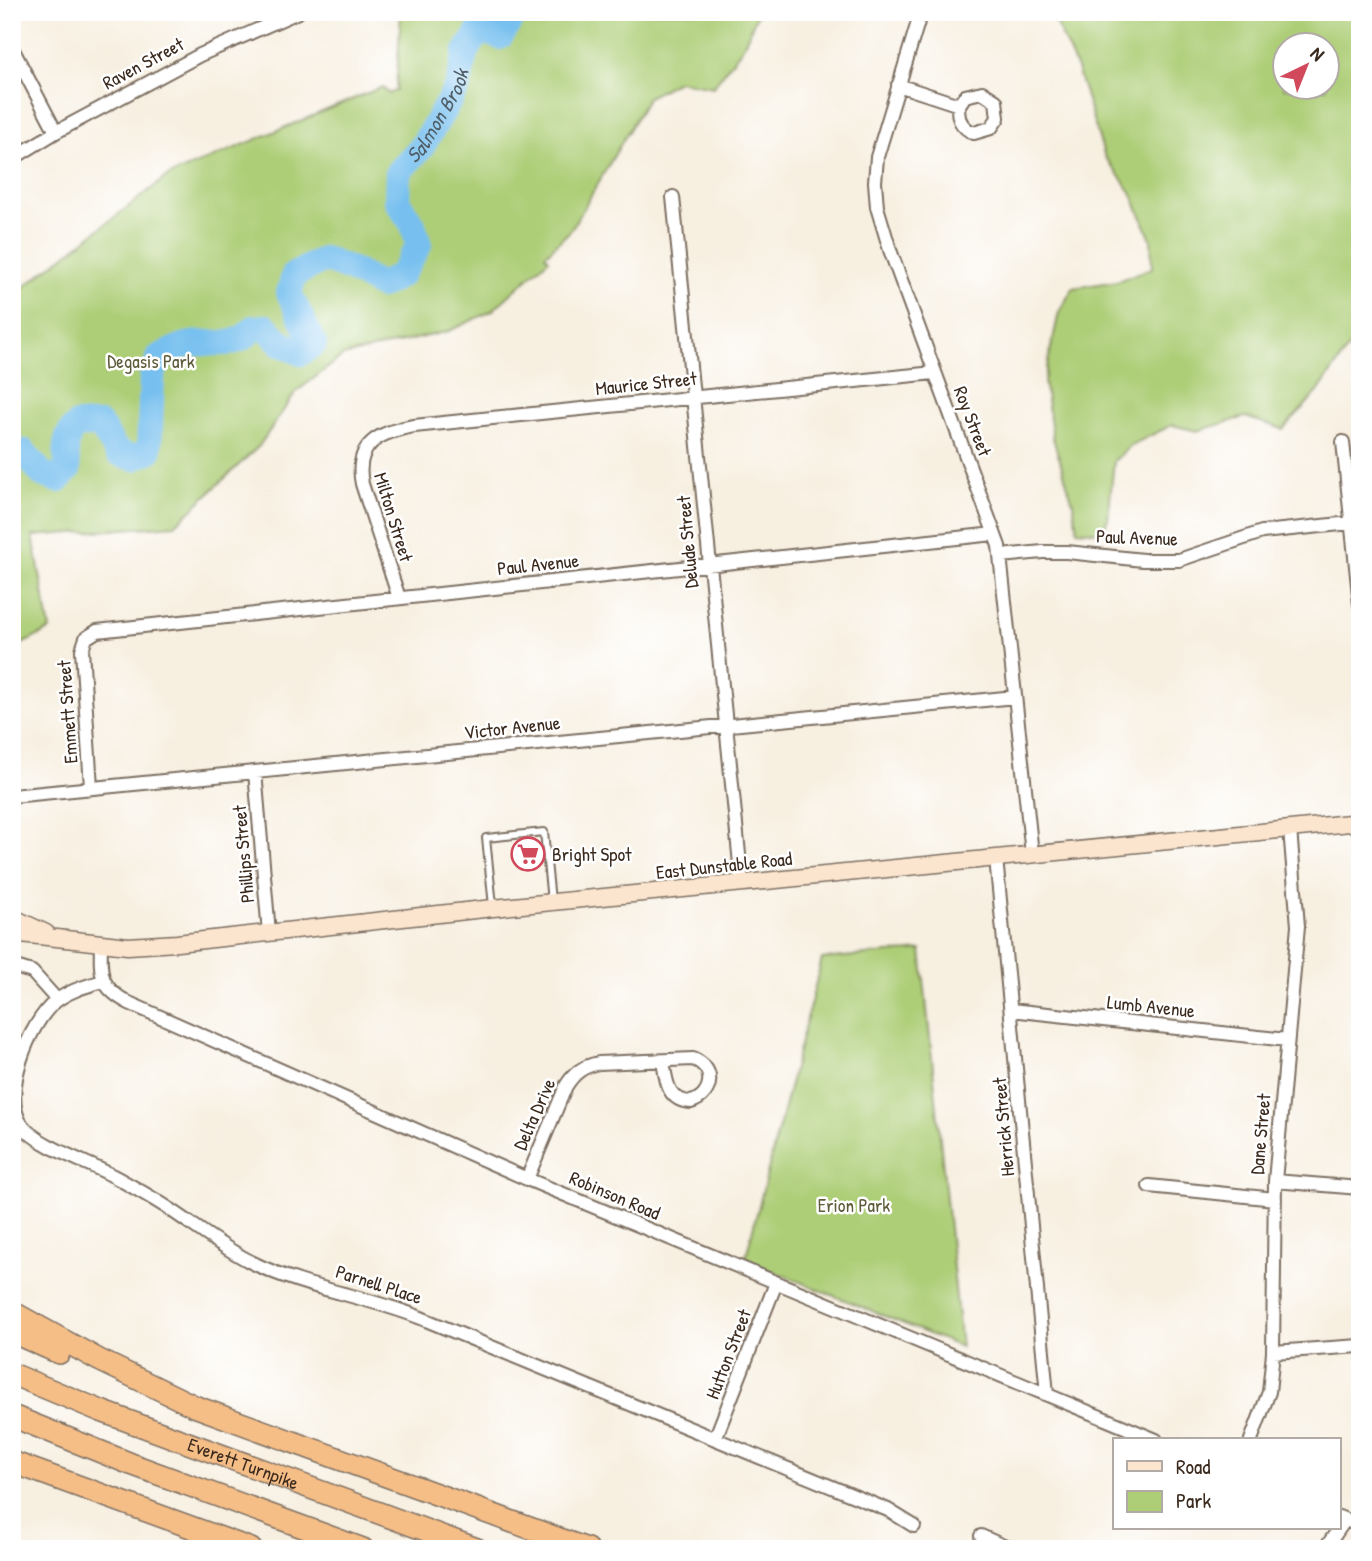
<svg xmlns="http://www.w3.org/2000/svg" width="1372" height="1561" font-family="'Patrick Hand',sans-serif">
<rect width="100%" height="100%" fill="#fff"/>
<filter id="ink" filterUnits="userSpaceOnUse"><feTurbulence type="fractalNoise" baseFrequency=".0143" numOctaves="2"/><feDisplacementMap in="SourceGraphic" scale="14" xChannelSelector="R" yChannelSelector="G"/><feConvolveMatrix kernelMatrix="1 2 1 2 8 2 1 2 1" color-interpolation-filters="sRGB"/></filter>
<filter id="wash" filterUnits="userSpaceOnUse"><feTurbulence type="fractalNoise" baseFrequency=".00686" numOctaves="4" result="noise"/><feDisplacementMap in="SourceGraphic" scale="28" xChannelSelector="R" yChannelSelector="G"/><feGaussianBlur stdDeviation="1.57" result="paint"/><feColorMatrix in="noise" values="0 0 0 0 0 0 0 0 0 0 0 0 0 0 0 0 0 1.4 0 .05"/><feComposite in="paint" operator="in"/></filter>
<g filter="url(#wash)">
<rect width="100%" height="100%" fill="#f7efe0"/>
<!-- green -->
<path fill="#adce77" stroke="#747c4a" stroke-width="2" fill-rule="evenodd" d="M401 12H758L743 47 713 87 678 81 648 97 571 230 545 255 549 259 492 311 449 331 343 356 296 392 259 446 175 525 33 536 50 630 12 649V296L168 176 382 87 389 94 396 90Z
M1051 12H1360V331L1317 393 1283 429 1245 417 1197 431 1172 425 1131 445 1114 461 1108 519 1102 532 1077 530 1073 503 1053 438 1044 381 1059 312 1073 288 1117 281 1152 268 1151 239 1131 192 1105 157 1077 69ZM1284 46H1326V88H1284Z
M921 950 961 1347 745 1260 822 959Z"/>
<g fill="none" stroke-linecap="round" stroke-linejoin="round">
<!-- river -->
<path stroke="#76bfef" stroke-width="26" id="s1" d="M12 456 24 452 42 474 58 480 68 470C66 452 62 438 77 425H100L118 453 134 458 149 451 152 378 159 357C170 352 179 346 191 344 216 340 234 351 254 328L266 327 281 343 301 353 314 344 289 293 294 275 324 259 352 270 381 286 401 275 419 245 413 225 397 201 398 172 421 148 458 86 466 52 480 30 500 37 516 12"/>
</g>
</g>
<g filter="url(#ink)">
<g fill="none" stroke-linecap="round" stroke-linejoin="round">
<defs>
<path id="lane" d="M493 906 486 838 544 832 551 901"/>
<path id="street" d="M921 12 877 157 875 182 877 207 890 250 999 546 1032 854
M12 48 56 132
M898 85 959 105 965 96 982 92 996 101 998 118 991 128 974 133C962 128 956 118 959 105
M12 159 56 132 200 55 298 12
M673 197 742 884
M1343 442 1360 605
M1001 556 1043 552H1067L1143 560H1179L1262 532 1351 523
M399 598 362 484C354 444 379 432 414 426L934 373
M255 772 269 933
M91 787 82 650 86 638 97 631 994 534
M12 796 1015 697
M996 858 1047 1394
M101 945C100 975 100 988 129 1003L527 1179 1156 1440
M12 966 32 972 57 1000
M103 981C87 986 70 990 56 1001 29 1022 0 1096 22 1125 38 1147 91 1163 117 1178 135 1188 153 1198 171 1210 198 1228 223 1248 253 1263 306 1289 367 1296 421 1318 577 1382 732 1446 888 1510L914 1526
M1011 1010 1287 1040
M527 1179 566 1086C574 1073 583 1066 599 1063L693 1059C716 1067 714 1095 691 1102 667 1101 666 1080 663 1061
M1275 1181 1360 1188
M1149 1186 1275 1199
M1273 1352 1360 1346
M715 1439 776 1283
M1251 1440 1269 1392 1273 1352 1275 1181 1298 926 1290 829
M1339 1517 1360 1526
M981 1536 1010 1549
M1325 1549 1345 1520"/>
<path id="secondary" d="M12 917 46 933
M12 933 128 946 177 943 493 908 1360 822"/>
<g id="highway">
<path d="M12 1312 99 1360 194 1406 587 1549"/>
<path d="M12 1332 59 1353"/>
<path id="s2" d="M12 1374 101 1411 477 1549"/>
<path d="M12 1416 131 1464 363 1549"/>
<path d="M12 1462 251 1549"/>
</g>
</defs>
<!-- lane casing -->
<use href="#lane" stroke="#7d6f62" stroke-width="10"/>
<!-- street casing -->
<use href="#street" stroke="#7d6f62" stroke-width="16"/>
<!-- secondary casing -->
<use href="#secondary" stroke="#7d6f62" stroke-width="19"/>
<!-- highway casing -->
<use href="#highway" stroke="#7d6f62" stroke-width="24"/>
<!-- lane -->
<use href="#lane" stroke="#fff" stroke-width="6"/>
<!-- street -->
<use href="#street" stroke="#fff" stroke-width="12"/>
<!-- secondary -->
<use href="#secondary" stroke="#fbe5cf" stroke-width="16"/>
<!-- highway -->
<use href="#highway" stroke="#f6be87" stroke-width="21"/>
</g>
</g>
<!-- icons -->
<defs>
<symbol id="supermarket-ring" viewBox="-11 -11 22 22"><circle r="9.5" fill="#fff" stroke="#d1495b" stroke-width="1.5"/><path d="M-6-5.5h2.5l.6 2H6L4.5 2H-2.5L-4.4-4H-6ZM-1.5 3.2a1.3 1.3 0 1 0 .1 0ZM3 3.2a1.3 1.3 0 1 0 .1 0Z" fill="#d1495b"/></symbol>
</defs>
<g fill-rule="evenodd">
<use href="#supermarket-ring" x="509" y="835" width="38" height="38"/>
</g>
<g text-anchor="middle" stroke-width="5" stroke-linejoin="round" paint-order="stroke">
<!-- street labels -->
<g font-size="19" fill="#3b2a1e" stroke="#fff">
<text transform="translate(143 63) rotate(-28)" y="7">Raven Street</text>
<text transform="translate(646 383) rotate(-6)" y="7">Maurice Street</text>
<text transform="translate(973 421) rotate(69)" y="7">Roy Street</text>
<text transform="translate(394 517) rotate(73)" y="7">Milton Street</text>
<text transform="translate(1137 537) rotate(2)" y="7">Paul Avenue</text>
<text transform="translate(687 542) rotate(-95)" y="7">Delude Street</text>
<text transform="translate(538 564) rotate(-6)" y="7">Paul Avenue</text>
<text transform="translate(67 712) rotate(-94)" y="7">Emmett Street</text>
<text transform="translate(512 727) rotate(-6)" y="7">Victor Avenue</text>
<text transform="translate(243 854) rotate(-95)" y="7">Phillips Street</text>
<text transform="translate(724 865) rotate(-6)" y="7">East Dunstable Road</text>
<text transform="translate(1151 1006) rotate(6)" y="7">Lumb Avenue</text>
<text transform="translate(534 1114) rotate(-66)" y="7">Delta Drive</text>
<text transform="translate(1003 1127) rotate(-95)" y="7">Herrick Street</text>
<text transform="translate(1260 1134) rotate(-85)" y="7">Dane Street</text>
<text transform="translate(615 1195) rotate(23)" y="7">Robinson Road</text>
<text transform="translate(379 1284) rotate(18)" y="7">Parnell Place</text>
<text transform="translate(728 1354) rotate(-69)" y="7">Hutton Street</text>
<text dy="7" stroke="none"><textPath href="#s2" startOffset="248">Everett Turnpike</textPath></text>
</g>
<!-- park labels -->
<g font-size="19" fill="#5d5b39" stroke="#fff">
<text x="151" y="368">Degasis Park</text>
<text x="854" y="1212">Erion Park</text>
</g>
<!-- poi labels -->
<g font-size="19" fill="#3b2a1e" stroke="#fff" text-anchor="start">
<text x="552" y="861">Bright Spot</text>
</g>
<!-- water labels -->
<g font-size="21" font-style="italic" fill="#505e67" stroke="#fff">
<text dy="7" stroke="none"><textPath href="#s1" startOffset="859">Salmon Brook</textPath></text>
</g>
</g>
<!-- margin -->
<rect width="1372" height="1561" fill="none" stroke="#fff" stroke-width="42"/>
<!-- legend -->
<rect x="1113" y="1438" width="228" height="91" fill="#ffffff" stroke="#b1aaa5" stroke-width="2"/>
<rect x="1127" y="1461" width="35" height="10" fill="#fbe5cf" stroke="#b1aaa5" stroke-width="2"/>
<text x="1176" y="1474" font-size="21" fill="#3b2a1e">Road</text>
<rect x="1127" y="1491" width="35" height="21" fill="#adce77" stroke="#b1aaa5" stroke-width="2"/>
<text x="1176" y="1508" font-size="21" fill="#3b2a1e">Park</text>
<!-- north arrow -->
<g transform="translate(1306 66) rotate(43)"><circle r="33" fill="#ffffff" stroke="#b1aaa5" stroke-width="2"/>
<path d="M0-5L12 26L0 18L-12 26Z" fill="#d1495b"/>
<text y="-10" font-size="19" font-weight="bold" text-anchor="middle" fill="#3b2a1e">N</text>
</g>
</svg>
